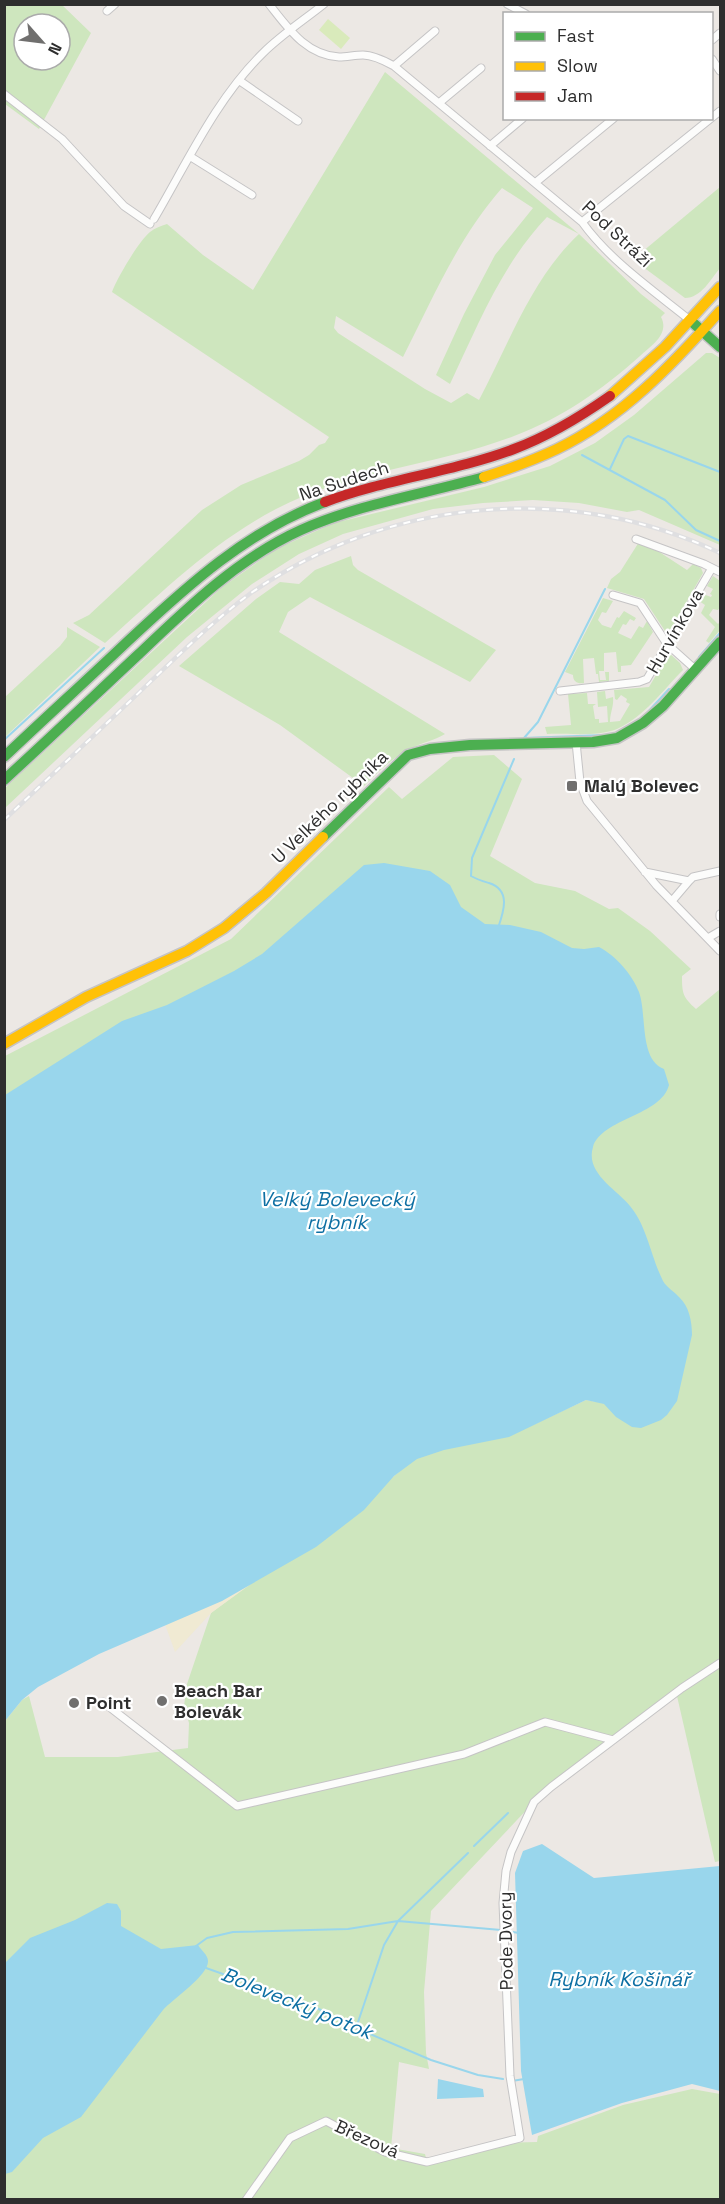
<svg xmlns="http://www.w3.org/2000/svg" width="725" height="2204" font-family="'Space Grotesk',sans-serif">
<rect width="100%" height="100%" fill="#ece8e4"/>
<!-- green -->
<path fill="#cee6be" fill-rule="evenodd" d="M5 5H62L91 33 39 129 5 104ZM24 24H60V60H24Z
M385 72 579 234 641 294 665 313 661 317C670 334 651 346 640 356 602 390 562 418 514 436 436 466 351 470 276 509 211 543 159 595 105 643L73 623 89 615 202 510 241 485 299 461 309 455 319 445 325 443 329 437 112 292C117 278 139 241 150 232 155 228 161 226 167 224L203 255 253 290ZM502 188 533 208 495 255 464 314 436 375 450 384C478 325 502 264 547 217L579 234C531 279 509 344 479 400L467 393 451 403 425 389 338 333 334 328 336 316 403 357C433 298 458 238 502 188Z
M720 187V268C711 279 701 298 685 298L635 261 636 257Z
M706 353H712L720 358V545L639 510 627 512 579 503 533 500 483 503 433 509 343 534 299 554 252 584 187 637 5 808V788L221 588 276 549 334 523 484 487 550 466 595 443 634 415Z
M639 542 647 544 687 570 693 564 701 568 703 573 671 629 665 631 644 599 607 588 611 579 620 572Z
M351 556 353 565 358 570 496 650 470 682 310 597 288 612 279 632 445 734C434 741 422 742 410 749 392 758 378 772 364 786L280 725 179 666 256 599 280 582 299 584 315 570Z
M713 576 720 581V601L719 603 720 607 718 610 713 609 709 615 718 624 720 622V630L709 643 706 641 715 627 701 613 705 605 699 601 703 594 711 597 712 595 710 594 713 589 707 586Z
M603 598 613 601 606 613 602 612 598 620 602 625 611 628 617 617 619 618 624 611 636 618 634 621 630 619 626 625 623 624 618 633 631 639 639 626 643 628 647 621 653 632 631 665 621 666V672H618L616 652 604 653V671H599L600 680H606L605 672H609V681L599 682 598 674H596L594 658 583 659 584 683C578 684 573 682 573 675L565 672Z
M67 627 100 647 5 737V697L60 646 67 637Z
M669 653 680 663 683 670C663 690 644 717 617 729 597 737 568 733 547 734L545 727 571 725 568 694 587 693 588 704H596L593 706 595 719H599V723L608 722 607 706 598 707 597 692 605 691 606 699 613 697C614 707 610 712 610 722L620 721 630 704 626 702 627 699 621 695 617 700 615 699 614 690 649 687Z
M494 755 522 779 490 856 535 883 575 891 609 909 618 908 650 931 691 969 682 976C682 994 683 997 696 1009L720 989V1861L715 1862 677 1696 534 1802 431 1911 424 1992 426 2053 429 2069 399 2062 391 2148 425 2154 427 2162 499 2143 537 2142 538 2136 623 2105 692 2089 720 2094V2199H5V1721L22 1700 29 1696 45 1757H118L188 1748 189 1723 184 1706 187 1684 211 1613 394 1476 406 1466 390 1444 509 1436 586 1400 597 1402 5 1132V1056L231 939 389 787 402 799 453 757Z"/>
<!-- sand -->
<path fill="#f0ead3" d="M251 1584 211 1613 175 1652 157 1602Z"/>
<!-- pitch -->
<path fill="#d9eabb" d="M328 19 350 38 341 49 319 30Z"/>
<!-- water -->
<path fill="#99d6ec" d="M384 863 430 871 450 885 461 907 485 924 510 925 541 932 572 948 584 949 599 947C616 956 632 974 639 992 647 1014 639 1060 664 1069L669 1085C661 1116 602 1118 593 1147 585 1173 616 1189 630 1206 647 1226 651 1257 663 1281 667 1288 674 1291 679 1297 689 1306 692 1321 692 1335L677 1401 667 1415 661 1420 641 1428 632 1427 616 1417 604 1404 586 1400 509 1437 444 1450 417 1459 394 1476 364 1510 316 1547 222 1601 99 1654 38 1687 22 1700 5 1721V1095L122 1021 167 1005 234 971 262 954 364 865Z
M542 1844 594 1878 720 1866V2091L692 2084 622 2103 532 2135 521 2071 515 1873 523 1851Z
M107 1903 117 1904 121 1911V1926L161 1949 198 1945C201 1950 208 1955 208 1961 209 1975 173 1999 163 2010L81 2117 43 2138 12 2172 5 2174V1963L30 1938 75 1920Z
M438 2079 483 2089 484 2097 437 2099Z"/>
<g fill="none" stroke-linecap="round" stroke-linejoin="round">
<!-- stream -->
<path stroke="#99d6ec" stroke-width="2" d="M582 455 665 500 696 530 720 541
M610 469 624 439 628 436 720 472
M699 657 720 633
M646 714 669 689
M524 738 538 722 605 589
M524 738 605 735
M4 740 104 648
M498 928C504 911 511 890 489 883 482 881 478 880 471 876L472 858 514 759
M474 1846 508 1813
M507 1931 519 1933
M196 1946 207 1938 233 1932 348 1929 398 1921 501 1930
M206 1968 313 2006 356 2028 431 2060 478 2075 503 2079
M356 2028 384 1945 398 1921 468 1853
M512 2081 524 2079"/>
<defs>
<path id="street" d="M269 4C288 28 306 55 339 57 347 57 355 55 363 55 373 55 385 61 394 66L582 222C610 261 654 291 691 321
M507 4 526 14
M107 11 115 4
M712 40 720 33
M712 59 720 71
M394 66 435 31
M240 81 298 121
M4 94 62 139 124 206 150 224
M439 103 481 68
M490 146 523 118
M191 157 252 195
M535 183 614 118
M154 219C187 163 216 99 263 53 281 35 304 20 324 4
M582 222 720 111
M636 539 704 564 720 572
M613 595 640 603 667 644 696 670
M560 691 639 682 647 679 712 568
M576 742 580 782 587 801 656 885 720 951
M645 872 689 881 693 877 720 871
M672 901 689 881
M720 914V917
M708 938 720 931
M103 1702 237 1806 464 1754 545 1722 613 1740
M246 2200 290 2138 326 2121 385 2152 427 2162 520 2138 510 2076 503 1903 506 1871 511 1852 534 1802 551 1787 682 1688 720 1663"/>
<path id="fast" d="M691 321 720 347
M4 757C45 718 87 680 128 641 188 585 247 531 325 502
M4 780C50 738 95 695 140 653 189 606 239 558 301 530 359 504 424 494 484 477
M323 837 408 755 430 749 470 745 593 742 617 738 643 723 663 706 720 642"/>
<path id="slow" d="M610 396 665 347 720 287
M484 477C509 469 534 460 557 449 623 417 672 365 720 311
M4 1044 86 997 187 951 224 928 266 893 323 837"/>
<path id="jam" d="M325 502C386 479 453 472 514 449 549 436 580 417 610 396"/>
</defs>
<!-- street casing -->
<use href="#street" stroke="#c5c4c5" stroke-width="9"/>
<!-- fast casing -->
<use href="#fast" stroke="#c5c4c5" stroke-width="13"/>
<!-- slow casing -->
<use href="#slow" stroke="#c5c4c5" stroke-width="13"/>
<!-- jam casing -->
<use href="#jam" stroke="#c5c4c5" stroke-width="13"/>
<!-- street -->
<use href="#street" stroke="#fcfcfb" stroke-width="7"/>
<!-- fast -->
<use href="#fast" stroke="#4caf50" stroke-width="10"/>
<!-- slow -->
<use href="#slow" stroke="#ffc107" stroke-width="10"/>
<!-- jam -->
<use href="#jam" stroke="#c62828" stroke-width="10"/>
<defs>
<path id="rail" d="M4 820C53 774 101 729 149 683 182 652 214 620 251 593 387 498 570 481 720 553"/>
</defs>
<!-- rail casing -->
<use href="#rail" stroke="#dfdfe1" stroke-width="4.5"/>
<!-- rail -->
<use href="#rail" stroke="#fff" stroke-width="2" stroke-dasharray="7" stroke-linecap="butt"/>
</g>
<!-- markers -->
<g fill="#706f6e" stroke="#fff" stroke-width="2">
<rect x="566" y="780" width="12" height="12" rx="3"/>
<circle cx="162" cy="1701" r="6"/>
<circle cx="74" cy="1703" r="6"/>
</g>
<g text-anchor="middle" stroke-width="4.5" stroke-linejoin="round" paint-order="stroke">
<!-- street labels -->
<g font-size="18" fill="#2e2e2e" stroke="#fff">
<text transform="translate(617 234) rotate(43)" y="6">Pod Stráží</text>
<text transform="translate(344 481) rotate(-18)" y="6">Na Sudech</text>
<text transform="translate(675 631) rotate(-60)" y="6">Hurvínkova</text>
<text transform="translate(330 807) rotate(-44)" y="6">U Velkého rybníka</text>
<text transform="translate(506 1941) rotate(-91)" y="6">Pode Dvory</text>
<text transform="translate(367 2139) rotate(24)" y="6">Březová</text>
</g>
<!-- poi labels -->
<g font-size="18" font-weight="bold" fill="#2e2e2e" stroke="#fff" text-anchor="start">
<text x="584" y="792">Malý Bolevec</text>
<text x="174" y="1697">Beach Bar<tspan x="174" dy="21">Bolevák</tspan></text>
<text x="86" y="1709">Point</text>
</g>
<!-- water labels -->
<g font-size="20" font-style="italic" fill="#0d6fa3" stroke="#fff">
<text x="337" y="1206">Velký Bolevecký<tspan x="337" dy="23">rybník</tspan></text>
<text x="619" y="1986">Rybník Košinář</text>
<text transform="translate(297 2003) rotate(22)" y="7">Bolevecký potok</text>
</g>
</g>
<!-- border -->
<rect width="725" height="2204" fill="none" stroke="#2e2e2e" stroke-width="12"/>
<!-- legend -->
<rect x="503" y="12" width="210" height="108" fill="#ffffff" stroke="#ababab" stroke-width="1.5"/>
<rect x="515" y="32" width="30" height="9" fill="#4caf50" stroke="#ababab" stroke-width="1.5"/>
<text x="557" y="42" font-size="18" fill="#2e2e2e">Fast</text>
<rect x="515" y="62" width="30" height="9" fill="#ffc107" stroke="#ababab" stroke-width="1.5"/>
<text x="557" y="72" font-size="18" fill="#2e2e2e">Slow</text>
<rect x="515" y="92" width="30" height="9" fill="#c62828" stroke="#ababab" stroke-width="1.5"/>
<text x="557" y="102" font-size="18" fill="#2e2e2e">Jam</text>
<!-- north arrow -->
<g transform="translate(42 42) rotate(118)"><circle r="28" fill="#ffffff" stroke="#ababab" stroke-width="1.5"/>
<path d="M0-4.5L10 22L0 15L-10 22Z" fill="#706f6e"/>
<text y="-9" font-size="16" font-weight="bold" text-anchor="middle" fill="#2e2e2e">N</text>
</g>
</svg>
